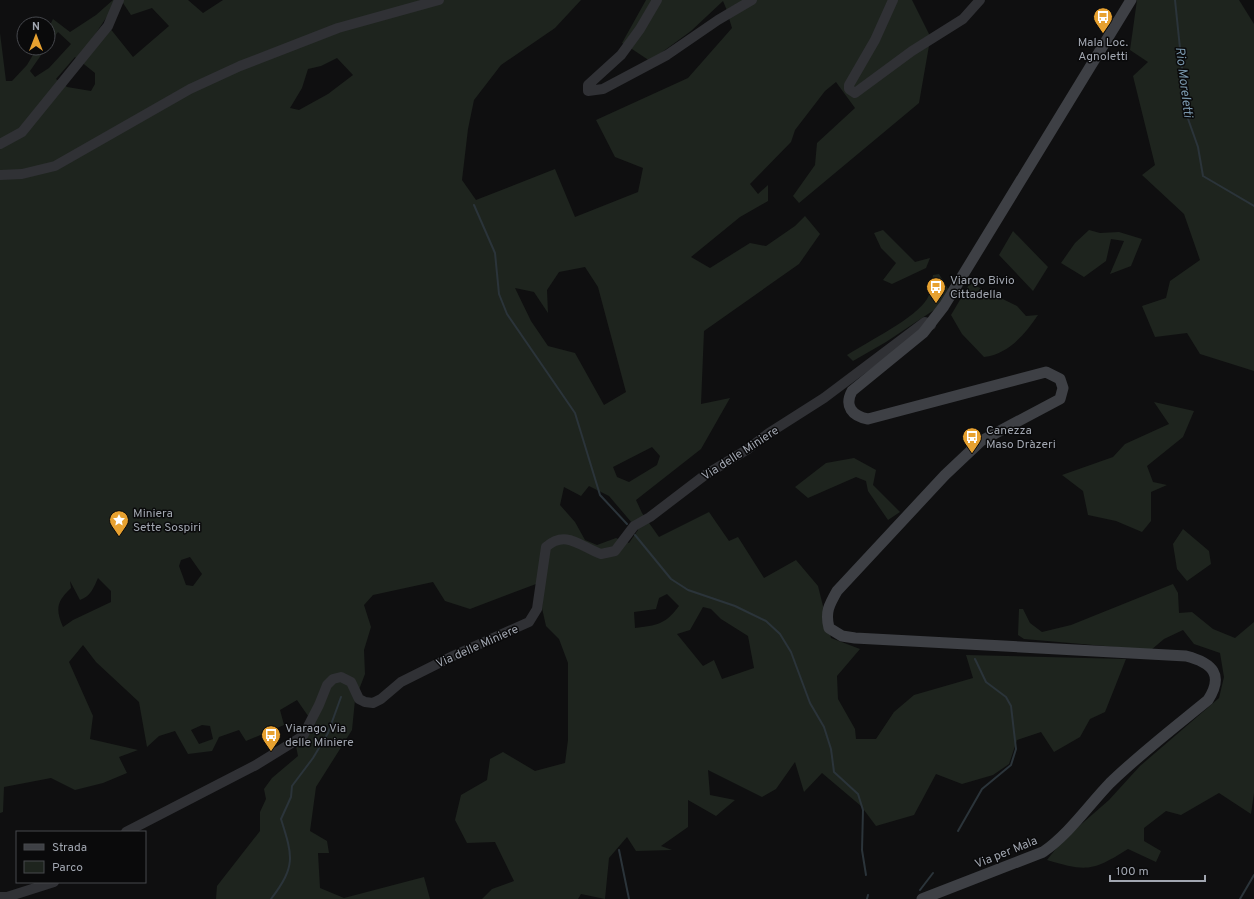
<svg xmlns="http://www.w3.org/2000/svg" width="1254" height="899" font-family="Overpass,sans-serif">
<rect width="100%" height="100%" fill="#0f0f10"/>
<!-- green -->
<path fill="#1e241e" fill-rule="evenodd" d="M113 0H118L78 60 75 57 56 79 60 82 22 131 0 143V33L6 81H12L27 65 37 48H46L30 71 35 77 49 68 71 44 58 32 48 45V29L53 19 70 32 96 15Z
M121 0H188L203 13 223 0H437L381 16 240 66 54 165 0 174V145L23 132 62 83 67 87 91 91 95 84V73L80 61 109 27 133 57 169 26 152 8 131 15Z
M441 0H581L555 28 501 65 474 100 468 129 462 180 476 200 555 169 575 217 638 192 643 168 615 157 596 120 688 78 732 28 728 15 754 0H892L848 85 856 93 930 40 919 103 799 203 793 196 815 165 817 143 855 108 836 82 825 91 795 130 791 142 750 184 758 194 768 185V201L740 217 691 257 710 268 750 243 766 246 795 226 805 216 820 234 799 264 704 331 701 404 730 398 701 449 636 500 642 513 659 537 709 512 729 541 738 537 764 578 796 560 818 586 831 638 860 649 837 676 838 699 855 729 856 739H876L894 712 914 695 973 678 966 655 1126 659 1105 712 1090 719 1080 737 1054 752 1041 732 1017 740 1009 764 993 775 962 784 936 774 914 815 876 826 861 806 822 773 804 792 795 762 776 789 762 797 708 770 710 795 735 800 716 816 688 800V827L661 846 672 850 636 851 627 837 609 858 605 899 581 894 578 899H482L492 889 514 881 495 842 467 843 455 820 461 795 487 780 490 759 503 752 535 771 565 763 568 740V663L559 639 546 626 542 608 544 581 470 609 445 601 433 582 373 595 364 605 371 627 364 650 365 674 355 700 352 730 316 787 310 831 327 841 329 853H318L320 888 344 898 424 877 430 899H216L217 886 260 831V812L266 799 264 789 272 778 298 756 296 746 315 726 297 700 280 710 284 725 246 741 239 730 219 737 212 751 188 754 175 731 159 736 147 747 139 702 96 662 83 645 69 662 93 716 90 739 138 750 119 757 127 773 103 783 75 790 51 778 4 787 3 812 0 813V176L55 167 191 90 315 39ZM337 58 353 75 328 94 299 110 290 108 302 88 308 69 321 66ZM585 267 598 287 626 392 604 405 575 353 548 346 531 321 515 288 534 292 548 313 547 290 559 272ZM652 447 660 456 657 465 629 482 617 477 613 467ZM589 486 609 496 638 530 629 543 616 538 597 545 585 540 575 522 560 505 564 487 581 496ZM190 557 202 574 193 586 186 585 179 566 181 560ZM98 578 111 591V602L73 620 63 627C55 609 57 601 71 588L70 581 80 600C91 596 94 587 98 578ZM667 594 679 606C665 625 657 625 635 628L634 612 656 609 659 598ZM703 607 711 609 721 619 748 636 754 668 722 679 714 660 703 666 677 634 690 630ZM202 725 210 726 213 739 199 744 191 730Z
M646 0H656L627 46 622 43Z
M658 0H750L728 13 723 1 691 31 650 61 629 47Z
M894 0H912L930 36 869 82 850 89Z
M1137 0H1239L1254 24V371L1200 354 1187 333 1155 337 1142 306 1166 298 1170 281 1200 260 1184 214 1142 175 1155 165 1133 76 1148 62 1130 50Z
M883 230 915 262 930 258 926 268 892 284 883 280 896 263 881 248 874 233Z
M1089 230 1100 233 1119 232 1142 239 1131 266 1110 274 1124 241 1111 239 1106 261 1084 277 1061 263 1075 243Z
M1013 231 1048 267 1033 291 999 255Z
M939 274 948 289 937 308 886 342 853 361 847 355C867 342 916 318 927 299 931 293 932 282 933 275Z
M970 283 1017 306 1026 316 1038 315C1025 334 1009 354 984 357L962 334 951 315Z
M1154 402 1194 411 1183 437 1147 466 1153 482 1167 485 1151 492V521L1142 532 1116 521 1088 515 1083 491 1062 475 1113 457 1125 444 1169 424Z
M854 458 876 470 873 485 900 512 888 520 868 491 866 481 856 477 808 498 795 487 826 463Z
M1183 529 1209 551 1211 564 1187 581 1177 569 1173 544Z
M1173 584 1178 593 1179 613 1192 612 1213 629 1235 638 1254 622V793L1251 814 1219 793 1181 815 1166 811 1144 828V841L1161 851 1156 862 1128 849C1093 871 1087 872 1047 860L1062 841 1109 800 1140 766 1219 698 1224 677 1220 653 1194 644 1183 630 1164 639 1151 650 1024 639 1018 635 1019 609H1023L1030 623 1042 632 1071 625Z"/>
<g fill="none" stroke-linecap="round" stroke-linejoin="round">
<!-- stream -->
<path stroke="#2b343a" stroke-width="2" d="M1175 0 1187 116 1198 147 1203 176 1254 206
M474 205 495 253 499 294 507 314 575 413 600 495 627 524
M635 535 671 579 688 590 735 606 766 621 780 634 791 652 810 703 824 727 831 749 834 772 858 794 863 810 862 850 866 875
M958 831 982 789 1011 765 1016 749 1011 706 1006 697 986 682 975 659
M619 850 629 899
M920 890 933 873
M271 899C296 866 293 857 281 819L291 797 292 786 313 758 328 733 341 697
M867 899 868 895
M1240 899 1254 875"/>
<!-- tertiary -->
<path stroke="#303135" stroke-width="10" d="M657 0 640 29 621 55 588 85V91L603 89 667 55 718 20 752 0
M893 0 875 40 849 85V89L855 93 912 51 963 19 980 0
M0 144 22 132 108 26 119 0
M0 175 22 174 55 166 190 89 240 66 338 28 439 0
M126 832 256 765 303 736 319 705 327 685 333 679 341 677 351 682 359 699 365 702 373 703 381 699 401 682 453 656 529 622 537 609 546 547C566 529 581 547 601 554L615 551 634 526 650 517 705 475 748 449 769 433 824 398 925 322 931 325
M0 897H7L54 882"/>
<!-- secondary -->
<path stroke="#3e4045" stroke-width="11" d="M922 899 1043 852C1069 834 1088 806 1110 783 1141 753 1175 727 1208 700 1224 675 1213 663 1186 656L855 638 842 636 829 628C825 612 829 605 837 591L945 475 981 441 1060 399 1063 388 1060 379 1046 372 868 419C852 416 844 406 852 391L923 333 944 306 1131 0"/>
</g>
<!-- icons -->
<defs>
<symbol id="bus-pin" viewBox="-11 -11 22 30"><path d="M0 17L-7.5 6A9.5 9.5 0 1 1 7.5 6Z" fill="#e7a130" stroke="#0a0a0b"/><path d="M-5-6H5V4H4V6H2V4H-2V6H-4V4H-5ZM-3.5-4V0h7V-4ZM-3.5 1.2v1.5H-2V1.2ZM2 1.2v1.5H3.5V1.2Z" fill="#fff"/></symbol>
<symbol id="sight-pin" viewBox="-11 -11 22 30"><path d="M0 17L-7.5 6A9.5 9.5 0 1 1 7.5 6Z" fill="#e7a130" stroke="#0a0a0b"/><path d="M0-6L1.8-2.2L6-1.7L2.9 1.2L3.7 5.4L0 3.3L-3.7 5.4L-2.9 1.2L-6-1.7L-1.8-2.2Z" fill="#fff"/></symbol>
</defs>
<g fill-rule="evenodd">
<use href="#bus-pin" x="1092" y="6" width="22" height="30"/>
<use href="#bus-pin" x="925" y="276" width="22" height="30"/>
<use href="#bus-pin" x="961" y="426" width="22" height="30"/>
<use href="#sight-pin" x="108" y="509" width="22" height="30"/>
<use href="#bus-pin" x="260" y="724" width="22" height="30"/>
</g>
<g text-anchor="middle" stroke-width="3" stroke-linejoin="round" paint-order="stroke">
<!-- poi labels -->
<g font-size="12" fill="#a1a6b0" stroke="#0a0a0b" text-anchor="start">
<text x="1103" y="46" text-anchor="middle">Mala Loc.<tspan x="1103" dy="14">Agnoletti</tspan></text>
<text x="950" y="284">Viargo Bivio<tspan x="950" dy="14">Cittadella</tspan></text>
<text x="986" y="434">Canezza<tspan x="986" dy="14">Maso Dràzeri</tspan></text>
<text x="133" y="517">Miniera<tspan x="133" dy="14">Sette Sospiri</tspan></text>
<text x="285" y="732">Viarago Via<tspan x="285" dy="14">delle Miniere</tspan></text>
</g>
<!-- street labels -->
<g font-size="12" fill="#a1a6b0" stroke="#0a0a0b">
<text transform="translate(740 453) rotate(-33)" y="4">Via delle Miniere</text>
<text transform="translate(477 646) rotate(-24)" y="4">Via delle Miniere</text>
<text transform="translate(1006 852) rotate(-22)" y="4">Via per Mala</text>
</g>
<!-- water labels -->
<g font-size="13" font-style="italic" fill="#7896ab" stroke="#0a0a0b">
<text transform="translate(1185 82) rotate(83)" y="5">Rio Moreletti</text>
</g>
</g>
<!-- legend -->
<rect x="16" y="831" width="130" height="52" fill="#0a0a0b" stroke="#46484d"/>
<rect x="24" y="844" width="20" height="6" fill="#3e4045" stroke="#46484d"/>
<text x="52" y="851" font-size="12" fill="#a1a6b0">Strada</text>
<rect x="24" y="861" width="20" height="12" fill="#1e241e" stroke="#46484d"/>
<text x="52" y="871" font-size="12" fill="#a1a6b0">Parco</text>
<!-- north arrow -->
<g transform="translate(36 36)"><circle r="19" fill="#0a0a0b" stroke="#46484d"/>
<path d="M0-3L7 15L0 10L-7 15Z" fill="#e7a130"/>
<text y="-6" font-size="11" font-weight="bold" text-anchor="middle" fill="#a1a6b0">N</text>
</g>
<!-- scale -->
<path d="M1110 875v6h95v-6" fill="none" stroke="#a1a6b0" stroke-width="2"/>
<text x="1116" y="875" font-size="12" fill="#a1a6b0" stroke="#0a0a0b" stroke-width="3" paint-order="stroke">100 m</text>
</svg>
